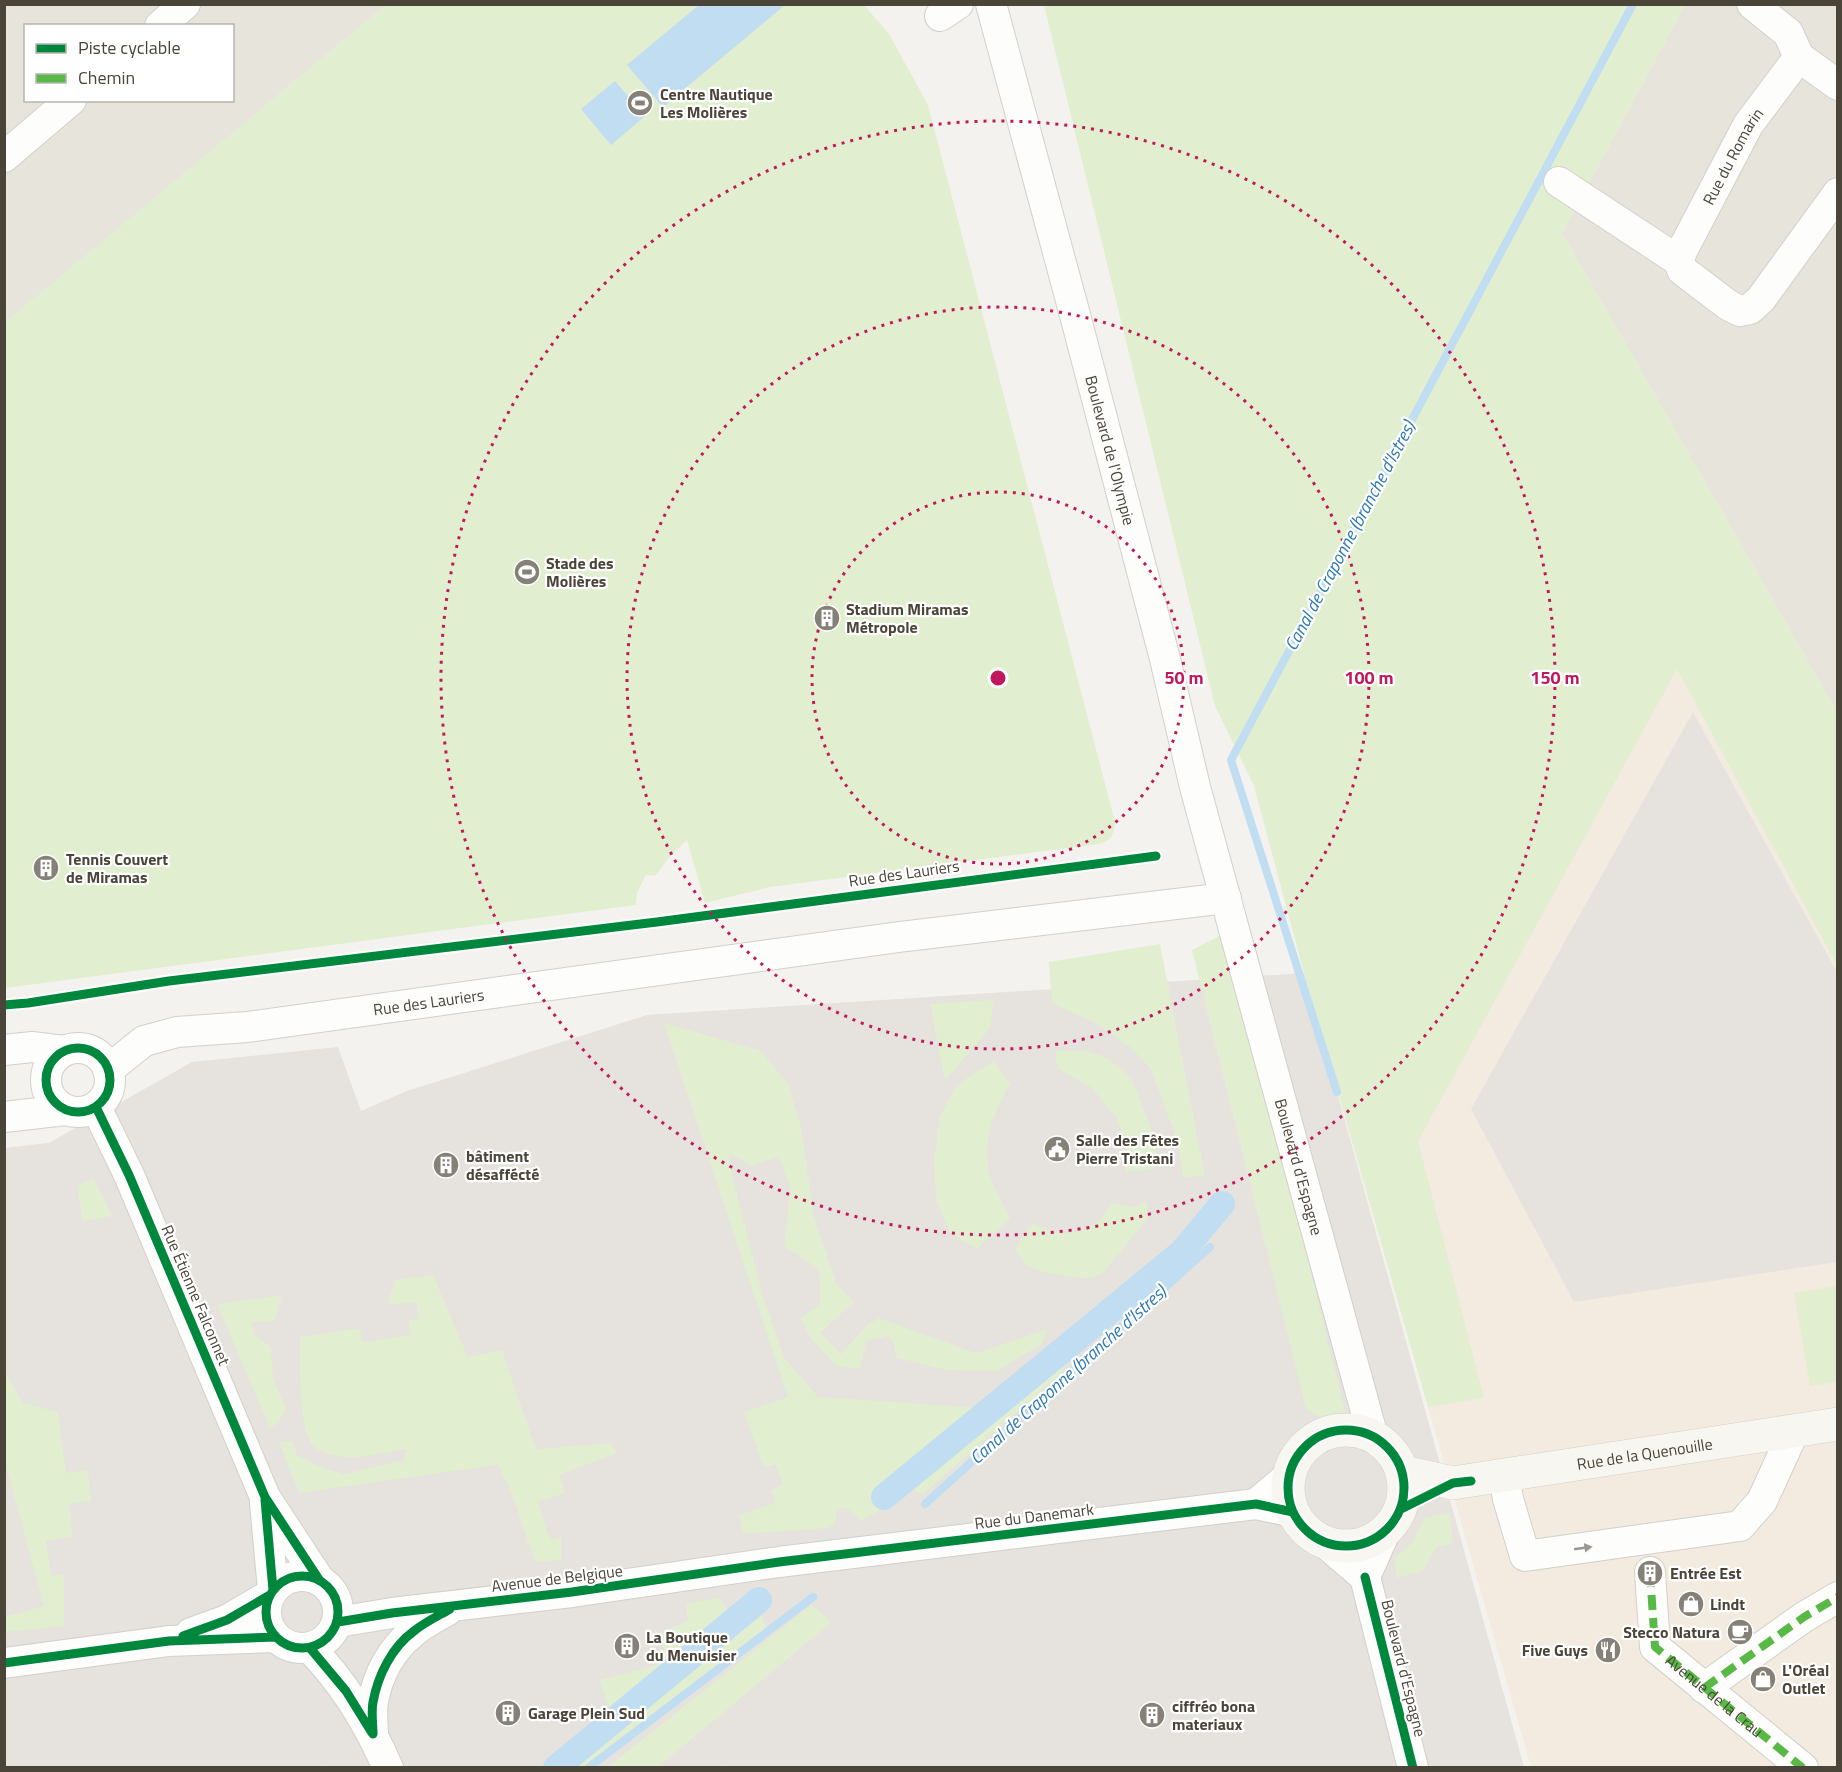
<svg xmlns="http://www.w3.org/2000/svg" width="1842" height="1772" font-family="'Titillium Web',sans-serif">
<rect width="100%" height="100%" fill="#f4f2ee"/>
<!-- residential -->
<path fill="#e7e4dc" fill-rule="evenodd" d="M5 5H386L5 323ZM26 26H232V100H26Z
M1685 5H1837V712L1562 233Z"/>
<!-- commercial -->
<path fill="#f3ebdf" d="M1544 245 1837 721V1767H1531L1304 973Z"/>
<!-- industrial -->
<path fill="#e6e2de" d="M1304 973 1524 1767H5L4 1148 49 1143 192 1062 338 1047 361 1111 407 1091 647 1015Z"/>
<!-- green -->
<path fill="#e1eecf" d="M386 5H864L889 34 928 105 1115 822C1114 835 1112 840 1099 844L770 887 705 903 687 840 671 855 655 876 646 875 637 893 636 905 5 988 4 323Z
M1044 5H1685L1562 233 1837 712V965L1677 669 1418 1141 1484 1398 1428 1407 1304 973 1254 786 1215 706Z
M1227 932 1345 1411 1323 1418 1306 1409 1192 950Z
M1160 944 1205 1176 1183 1177 1178 1143 1151 1069 1130 1047 1095 1023 1052 1003 1049 962Z
M993 1000 991 1027 945 1081 930 1004Z
M664 1023 761 1051 788 1084 801 1127 814 1217 836 1283 854 1302 820 1333 841 1354 867 1325 879 1318 976 1353 1047 1329 1042 1344 997 1371 947 1370 897 1358 894 1345 888 1336 866 1341 860 1369 836 1366 810 1337 800 1318 820 1305 819 1269 784 1246 790 1187 779 1156 752 1166 730 1154 729 1162 762 1293 784 1357 818 1397 982 1408 1058 1363 1064 1371 923 1494 915 1490 861 1521 847 1508 837 1510 835 1521 829 1528 743 1534 739 1515 775 1503 771 1490 783 1485 775 1464 764 1468 744 1412 788 1397Z
M1055 1050 1086 1051 1108 1058 1132 1079 1157 1144 1154 1169 1125 1172 1127 1147 1116 1117 1092 1088 1057 1068Z
M993 1061 1010 1084C994 1113 981 1141 990 1175 994 1189 1004 1204 1010 1218L977 1249 950 1233 936 1200 934 1159 940 1116 954 1090 964 1080Z
M94 1179 112 1216 83 1221 77 1185Z
M1147 1201V1219L1104 1272 1093 1278H1078L1043 1272 1027 1266 1015 1250 1022 1237 1033 1223C1067 1241 1092 1235 1112 1203L1134 1207Z
M433 1275 468 1357 502 1350 536 1449 611 1443 617 1453 559 1475 565 1493 538 1502 550 1540 561 1537V1560L535 1562 510 1489 498 1465 299 1493 279 1442H293L297 1455 323 1468 344 1474 404 1460 406 1449C391 1452 358 1459 342 1457 335 1456 317 1451 313 1446 297 1427 301 1362 300 1337L360 1328 362 1342 411 1335 409 1321 419 1319 417 1302 390 1305 389 1299 395 1280Z
M1837 1286V1382L1810 1386 1794 1293Z
M282 1295 275 1321 252 1322 255 1335 271 1347 273 1379 286 1408 279 1422 270 1428 217 1304Z
M4 1371 23 1403 58 1412 66 1473 88 1470 91 1501 69 1504 73 1536 46 1541 51 1576 64 1574V1626L5 1632Z
M1450 1513 1453 1543 1436 1548 1423 1571 1397 1578 1394 1558 1412 1543 1425 1517Z
M719 1598 732 1616 611 1715 600 1680 657 1665 665 1657 661 1632 688 1621 686 1603Z
M811 1605 832 1622 658 1767H608Z
M760 1610 766 1628 583 1767H566Z"/>
<!-- parking -->
<path fill="#e6e3df" d="M1693 712 1837 972V1262L1574 1302 1471 1109Z
M289 1125 292 1141 307 1139 308 1148 352 1146 371 1227 327 1228 292 1232 293 1249 229 1258 200 1154 226 1152 224 1143 264 1133 266 1144 276 1142 274 1127Z
M113 1219 151 1303 46 1320 35 1248 38 1234Z
M4 1458 44 1606 5 1617H4Z
M1423 1571 1480 1767H1443L1397 1578Z
M862 1605 861 1634 819 1680 716 1767H672L669 1763Z
M240 1662 297 1681 313 1696 351 1767H325L303 1708 238 1685 177 1691 176 1670Z"/>
<!-- water -->
<path fill="#c0ddf1" d="M699 5H785L663 107 627 65Z
M615 81 645 116 611 145 581 109Z"/>
<g fill="none" stroke-linecap="round" stroke-linejoin="round">
<!-- stream -->
<path stroke="#c0ddf1" stroke-width="8" d="M1337 1092 1231 760 1633 4
M925 1504 1210 1247
M588 1768 813 1597"/>
<!-- canal -->
<path stroke="#c0ddf1" stroke-width="26" d="M884 1497 1182 1252 1222 1204
M556 1768 759 1600"/>
<defs>
<g id="street">
<path id="s1" d="M991 4 1075 315 1165 659 1195 787 1373 1437"/>
<path d="M1752 4 1788 33 1799 57 1838 85"/>
<path d="M940 16 958 4"/>
<path d="M160 26 185 4"/>
<path d="M4 157 71 100"/>
<path d="M1559 182 1679 261"/>
<path id="s2" d="M1679 261 1682 251 1748 125 1799 57"/>
<path d="M1679 261 1682 270 1728 305 1740 311 1750 309 1761 299 1838 193"/>
<circle cx="78" cy="1080" r="32"/>
<path d="M4 1050 32 1047 64 1051"/>
<path id="s3" d="M108 1070 144 1041 177 1032 247 1027 899 937 1226 898"/>
<path d="M96 1107 129 1175 265 1497 320 1581"/>
<path d="M4 1117 66 1110"/>
<path d="M1504 1475 1508 1499 1525 1556 1740 1526 1762 1501 1794 1431"/>
<path d="M265 1503 273 1590"/>
<path d="M1256 1504 1289 1476"/>
<path d="M1323 1541 1365 1577"/>
<path d="M1650 1572 1655 1647 1803 1768"/>
<circle cx="302" cy="1612" r="36"/>
<path d="M1365 1577 1413 1768"/>
<path d="M1365 1577 1386 1530"/>
<path d="M338 1622 392 1613 572 1592 779 1562 1256 1504 1293 1512"/>
<path d="M191 1633 227 1620 270 1595"/>
<path d="M310 1648C344 1683 369 1724 388 1768"/>
<path d="M4 1663 169 1641 276 1637"/>
<path d="M1704 1688 1804 1617 1838 1597"/>
<path d="M373 1734C373 1724 371 1712 373 1701 378 1675 391 1650 412 1633 422 1624 436 1617 448 1610"/>
</g>
<g id="secondary">
<circle cx="1346" cy="1488" r="58"/>
<path id="s4" d="M1402 1472 1453 1483 1838 1424"/>
</g>
</defs>
<!-- street casing -->
<use href="#street" stroke="#d2d0cb" stroke-width="32"/>
<!-- secondary casing -->
<use href="#secondary" stroke="#d3cfc5" stroke-width="34"/>
<!-- street -->
<use href="#street" stroke="#fdfdfc" stroke-width="30"/>
<!-- secondary -->
<use href="#secondary" stroke="#f7f6f1" stroke-width="33"/>
<!-- quiet -->
<g stroke="#58b947" stroke-width="8" stroke-dasharray="15 8" stroke-linecap="butt">
<path id="s5" d="M1650 1572 1655 1647 1803 1768"/>
<path d="M1704 1688 1804 1617 1838 1597"/>
</g>
<defs>
<path id="cycleway" d="M4 1005 28 1003 169 981 657 922 1156 856
M46 1080a32 32 0 1 1 64 0a32 32 0 1 1-64 0Z
M96 1107 129 1175 265 1497 320 1581
M1288 1488a58 58 0 1 1 116 0a58 58 0 1 1-116 0Z
M265 1500 273 1590
M1401 1509 1453 1483 1471 1481
M266 1612a36 36 0 1 1 72 0a36 36 0 1 1-72 0Z
M1365 1577 1413 1768
M338 1622 392 1613 572 1592 779 1562 1256 1504 1293 1512
M183 1636 227 1620 270 1595
M310 1648 346 1691 372 1733
M4 1663 169 1641 276 1637
M373 1734C373 1724 371 1712 373 1702 378 1675 392 1647 414 1631 425 1622 438 1616 450 1609"/>
</defs>
<!-- cycleway casing -->
<use href="#cycleway" stroke="#fff" stroke-width="13"/>
<!-- cycleway -->
<use href="#cycleway" stroke="#00873e" stroke-width="9"/>
</g>
<!-- one-way arrows -->
<defs><path id="oneway-solid" d="M-6-.8H1V-3.2L6.5 0L1 3.2V.8H-6Z" transform="scale(1.5)"/></defs>
<use fill="#9b9791" href="#oneway-solid" transform="translate(1583 1548) rotate(-8)"/>
<!-- distance rings -->
<g fill="none" stroke="#c2185b" stroke-width="3" stroke-dasharray="3 6">
<circle cx="998" cy="678" r="186"/>
<circle cx="998" cy="678" r="371"/>
<circle cx="998" cy="678" r="557"/>
</g>
<!-- icons -->
<defs>
<symbol id="stadium-disc" viewBox="-11 -11 22 22"><circle r="9.5" fill="#868178" stroke="#fff"/><path d="M0-5a6.5 5 0 1 0 0 10a6.5 5 0 1 0 0-10ZM-3.5-1.8h7v3.6h-7Z" fill="#fff"/></symbol>
<symbol id="building-disc" viewBox="-11 -11 22 22"><circle r="9.5" fill="#868178" stroke="#fff"/><path d="M-4-6H4V6H1V3H-1V6H-4ZM-2.5-4.3h1.7v1.8h-1.7ZM.8-4.3h1.7v1.8H.8ZM-2.5-1h1.7V.8h-1.7ZM.8-1h1.7V.8H.8Z" fill="#fff"/></symbol>
<symbol id="civic-disc" viewBox="-11 -11 22 22"><circle r="9.5" fill="#868178" stroke="#fff"/><path d="M-.6-6.5H3V-4.5H.6V-3L4-1V1h2V6H-6V1h2V-1L-.6-3ZM-1.2 2.5V6h2.4V2.5Z" fill="#fff"/></symbol>
<symbol id="shop-disc" viewBox="-11 -11 22 22"><circle r="9.5" fill="#868178" stroke="#fff"/><path d="M-5-2.5h2.3a2.7 3.5 0 0 1 5.4 0H5L5.5 6h-11ZM-1.5-2.5h3a1.5 2.3 0 0 0-3 0Z" fill="#fff"/></symbol>
<symbol id="cafe-disc" viewBox="-11 -11 22 22"><circle r="9.5" fill="#868178" stroke="#fff"/><path d="M-5.5-4.5H6V0H3Q3 3.5 0 3.5H-2.5Q-5.5 3.5-5.5 0ZM3-3.2v2h1.7v-2ZM-6 4.5H4V6H-6Z" fill="#fff"/></symbol>
<symbol id="restaurant-disc" viewBox="-11 -11 22 22"><circle r="9.5" fill="#868178" stroke="#fff"/><path d="M-5-6h1v4h1v-4h1v4h1v-4h1v5L-1.5 .5V6h-2V.5L-5-1ZM5-6V6H3V1.5H1.5Q1.5-4 5-6Z" fill="#fff"/></symbol>
</defs>
<g fill-rule="evenodd">
<use href="#stadium-disc" x="625" y="88" width="30" height="30"/>
<use href="#stadium-disc" x="512" y="557" width="30" height="30"/>
<use href="#building-disc" x="812" y="603" width="30" height="30"/>
<use href="#building-disc" x="31" y="853" width="30" height="30"/>
<use href="#civic-disc" x="1042" y="1134" width="30" height="30"/>
<use href="#building-disc" x="431" y="1150" width="30" height="30"/>
<use href="#building-disc" x="1635" y="1558" width="30" height="30"/>
<use href="#shop-disc" x="1676" y="1589" width="30" height="30"/>
<use href="#cafe-disc" x="1725" y="1617" width="30" height="30"/>
<use href="#building-disc" x="612" y="1631" width="30" height="30"/>
<use href="#restaurant-disc" x="1593" y="1635" width="30" height="30"/>
<use href="#shop-disc" x="1748" y="1664" width="30" height="30"/>
<use href="#building-disc" x="493" y="1698" width="30" height="30"/>
<use href="#building-disc" x="1137" y="1700" width="30" height="30"/>
</g>
<g text-anchor="middle" stroke-width="4.5" stroke-linejoin="round" paint-order="stroke">
<!-- poi labels -->
<g font-size="16" font-weight="bold" fill="#4b4439" stroke="#fff" text-anchor="start">
<text x="660" y="100">Centre Nautique<tspan x="660" dy="18">Les Molières</tspan></text>
<text x="546" y="569">Stade des<tspan x="546" dy="18">Molières</tspan></text>
<text x="846" y="615">Stadium Miramas<tspan x="846" dy="18">Métropole</tspan></text>
<text x="66" y="865">Tennis Couvert<tspan x="66" dy="18">de Miramas</tspan></text>
<text x="1076" y="1146">Salle des Fêtes<tspan x="1076" dy="18">Pierre Tristani</tspan></text>
<text x="466" y="1162">bâtiment<tspan x="466" dy="18">désaffécté</tspan></text>
<text x="1670" y="1579">Entrée Est</text>
<text x="1710" y="1610">Lindt</text>
<text x="1720" y="1638" text-anchor="end">Stecco Natura</text>
<text x="646" y="1643">La Boutique<tspan x="646" dy="18">du Menuisier</tspan></text>
<text x="1588" y="1656" text-anchor="end">Five Guys</text>
<text x="1782" y="1676">L'Oréal<tspan x="1782" dy="18">Outlet</tspan></text>
<text x="1172" y="1712">ciffréo bona<tspan x="1172" dy="18">materiaux</tspan></text>
<text x="528" y="1719">Garage Plein Sud</text>
</g>
<!-- street labels -->
<g font-size="16" fill="#4b4439" stroke="#fff">
<text dy="6" stroke="none"><textPath href="#s2" startOffset="118">Rue du Romarin</textPath></text>
<text dy="6" stroke="none"><textPath href="#s1" startOffset="462">Boulevard de l'Olympie</textPath></text>
<text transform="translate(904 873) rotate(-8)" y="6">Rue des Lauriers</text>
<text dy="6" stroke="none"><textPath href="#s3" startOffset="334">Rue des Lauriers</textPath></text>
<text dy="6" stroke="none"><textPath href="#s1" startOffset="1203">Boulevard d'Espagne</textPath></text>
<text transform="translate(196 1295) rotate(67)" y="6">Rue Étienne Falconnet</text>
<text dy="6" stroke="none"><textPath href="#s4" startOffset="246">Rue de la Quenouille</textPath></text>
<text transform="translate(1034 1516) rotate(-7)" y="6">Rue du Danemark</text>
<text transform="translate(557 1578) rotate(-7)" y="6">Avenue de Belgique</text>
<text transform="translate(1404 1668) rotate(76)" y="6">Boulevard d'Espagne</text>
<text dy="6" stroke="none"><textPath href="#s5" startOffset="152">Avenue de la Crau</textPath></text>
</g>
<!-- water labels -->
<g font-size="18" font-style="italic" fill="#2e7ab2" stroke="#fff">
<text transform="translate(1350 536) rotate(-62)" y="6">Canal de Craponne (branche d'Istres)</text>
<text transform="translate(1068 1375) rotate(-42)" y="6">Canal de Craponne (branche d'Istres)</text>
</g>
</g>
<circle cx="998" cy="678" r="9" fill="#c2185b" stroke="#fff" stroke-width="3"/>
<g font-size="18" text-anchor="middle" font-weight="bold" fill="#c2185b" stroke="#fff" stroke-width="4.5" stroke-linejoin="round" paint-order="stroke">
<text x="1184" y="684">50 m</text>
<text x="1369" y="684">100 m</text>
<text x="1555" y="684">150 m</text>
</g>
<!-- border -->
<rect width="1842" height="1772" fill="none" stroke="#4b4439" stroke-width="12"/>
<!-- legend -->
<rect x="24" y="24" width="210" height="78" fill="#ffffff" stroke="#b7b4b0" stroke-width="1.5"/>
<rect x="36" y="44" width="30" height="9" fill="#00873e" stroke="#b7b4b0" stroke-width="1.5"/>
<text x="78" y="54" font-size="18" fill="#4b4439">Piste cyclable</text>
<rect x="36" y="74" width="30" height="9" fill="#58b947" stroke="#b7b4b0" stroke-width="1.5"/>
<text x="78" y="84" font-size="18" fill="#4b4439">Chemin</text>
</svg>
